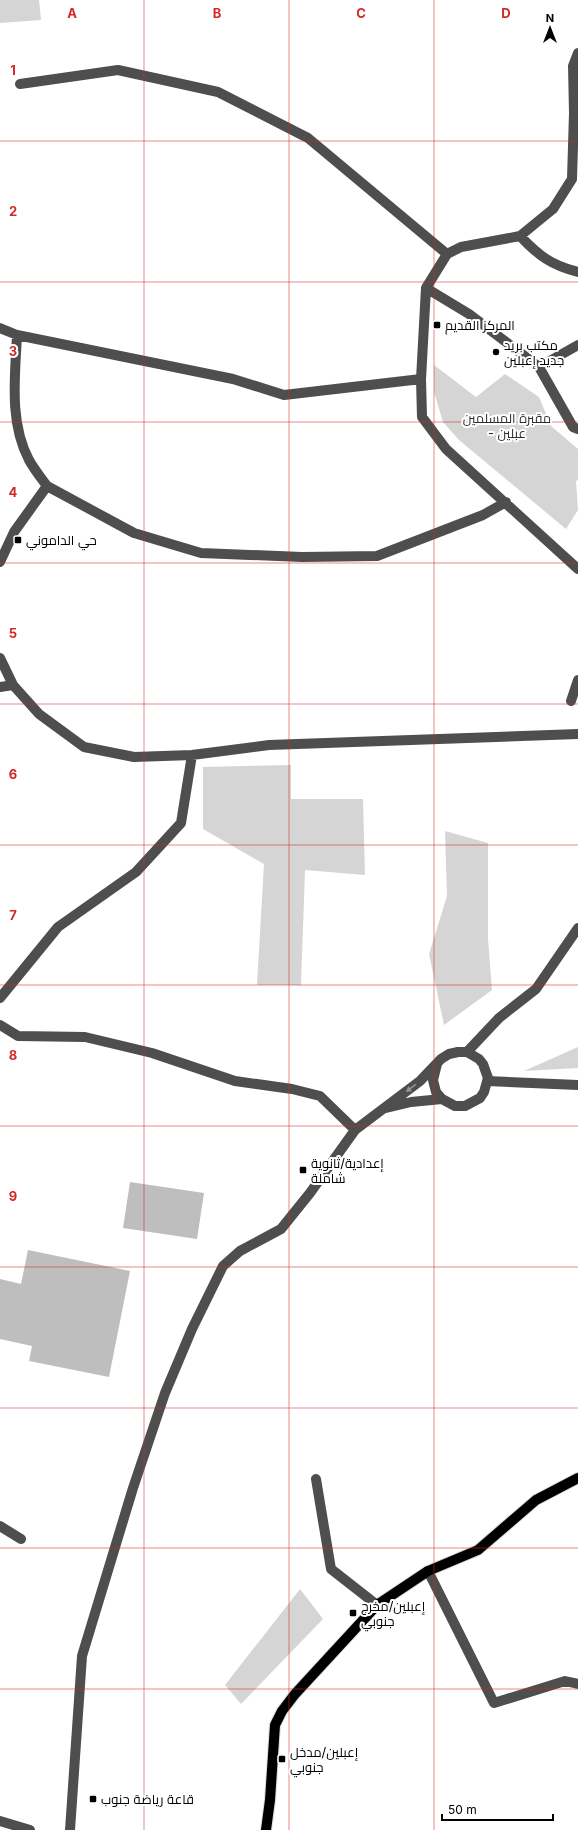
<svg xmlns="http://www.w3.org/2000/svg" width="578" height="1830" font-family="Inter,Cairo,sans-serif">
<rect width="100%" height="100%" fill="#fff"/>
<!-- green -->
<path fill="#d5d5d5" d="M0 0H39L41 20 0 23Z
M434 365 476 397 505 374 539 397 551 426 578 449V480L576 481 578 510 566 529 459 440 443 422 434 392Z
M291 765V799H363L365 875 305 870 301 985H257L264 864 203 829V767Z
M445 831 488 843V939L492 990 444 1025 429 954 447 896Z
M578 1047V1068L524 1071Z
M300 1589 323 1619 241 1704 225 1685Z"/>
<!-- building -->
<path fill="#bebebe" d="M130 1182 204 1193 197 1239 123 1228Z
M28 1250 130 1271 109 1377 29 1361 32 1346 0 1339V1279L21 1284Z"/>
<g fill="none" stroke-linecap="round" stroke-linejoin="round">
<defs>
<path id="major" d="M266 1830 270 1800 275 1725 282 1711 295 1694 377 1605 428 1571 478 1550 536 1500 578 1478"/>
</defs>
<!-- major casing -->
<use href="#major" stroke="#dbdbdb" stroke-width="12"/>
<!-- minor -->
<path stroke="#4e4e4e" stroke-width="10" d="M578 53 573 66 574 113 572 179 553 209 520 236 461 247 447 254 426 288 421 379 422 417 446 449 578 569
M20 84 118 70 218 92 308 138 447 254
M520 236C539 256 551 265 578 272
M426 288 469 314 539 367 573 427 578 429
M0 328 17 335C15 377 9 422 29 460 34 469 41 478 47 486L14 532 0 562
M17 335 233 379 284 395 421 379
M539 367 578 345
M47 486 134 533 201 553 302 557 377 556 483 515 506 502
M0 658 13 685 39 714 84 747 134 757 192 755 269 745 578 734
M0 687 13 685
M571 701 578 680
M0 998 58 927 136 872 181 823 192 755
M0 1025 18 1036 85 1037 152 1053 235 1081 292 1089 320 1096 355 1130
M467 1052 499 1018 536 989 578 928
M487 1081 578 1085
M386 1108 411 1102 442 1099
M316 1479 331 1569 377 1605
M0 1526 21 1539
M428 1571 494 1703 565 1681 578 1684
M0 1821 30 1830
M70 1830 82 1656 133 1488 165 1393 192 1329 223 1266 240 1251 281 1229 310 1193 355 1130 420 1081 441 1059 449 1054 458 1052H467L479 1059 483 1064 488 1078 484 1092 480 1098 465 1106H455L442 1099 436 1092 433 1080 437 1064"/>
<!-- major -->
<use href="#major" stroke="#000" stroke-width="10"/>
</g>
<!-- one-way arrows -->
<defs><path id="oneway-solid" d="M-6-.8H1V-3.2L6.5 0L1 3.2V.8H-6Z"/></defs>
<use fill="#959595" href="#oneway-solid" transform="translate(411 1088) rotate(143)"/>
<!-- grid -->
<path fill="none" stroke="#d62828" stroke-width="1" stroke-opacity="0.55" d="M144 0V1830M289 0V1830M434 0V1830M0 141H578M0 282H578M0 422H578M0 563H578M0 704H578M0 845H578M0 985H578M0 1126H578M0 1267H578M0 1408H578M0 1548H578M0 1689H578"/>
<!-- markers -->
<g fill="#000" stroke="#fff" stroke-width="1.5">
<rect x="433" y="321" width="8" height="8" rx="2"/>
<circle cx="496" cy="352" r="4"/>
<rect x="14" y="536" width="8" height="8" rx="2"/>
<rect x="299" y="1166" width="8" height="8" rx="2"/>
<rect x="349" y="1609" width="8" height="8" rx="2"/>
<rect x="278" y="1755" width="8" height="8" rx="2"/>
<rect x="89" y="1795" width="8" height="8" rx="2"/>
</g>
<g text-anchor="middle" stroke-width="4" stroke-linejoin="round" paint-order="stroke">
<!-- poi labels -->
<g font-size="13" fill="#000" stroke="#fff" text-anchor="start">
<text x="445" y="330">المركز القديم</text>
<text x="504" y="350">مكتب بريد<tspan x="504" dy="15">جديد إعبلين</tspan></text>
<text x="26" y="545">حي الداموني</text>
<text x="311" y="1168">إعدادية/ثانوية<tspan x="311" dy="15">شاملة</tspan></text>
<text x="361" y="1611">إعبلين/مخرج<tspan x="361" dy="15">جنوبي</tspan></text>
<text x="290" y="1757">إعبلين/مدخل<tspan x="290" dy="15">جنوبي</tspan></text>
<text x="101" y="1804">قاعة رياضة جنوب</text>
</g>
<!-- park labels -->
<g font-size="13" fill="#2c2c2c" stroke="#fff">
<text x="507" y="423">مقبرة المسلمين<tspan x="507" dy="15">- عبلين</tspan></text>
</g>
</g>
<g font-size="13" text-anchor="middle" font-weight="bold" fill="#d62828" stroke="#fff" stroke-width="4" stroke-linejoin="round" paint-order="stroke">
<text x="72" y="18">A</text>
<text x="217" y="18">B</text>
<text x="361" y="18">C</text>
<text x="506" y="18">D</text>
<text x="13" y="75">1</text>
<text x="13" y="216">2</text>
<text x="13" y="356">3</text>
<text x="13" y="497">4</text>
<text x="13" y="638">5</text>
<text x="13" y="779">6</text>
<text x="13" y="920">7</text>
<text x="13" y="1060">8</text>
<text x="13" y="1201">9</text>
</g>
<!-- north arrow -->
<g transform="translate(550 28)" stroke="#ffffff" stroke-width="3" paint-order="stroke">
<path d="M0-3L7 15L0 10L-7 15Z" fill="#000000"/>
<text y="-6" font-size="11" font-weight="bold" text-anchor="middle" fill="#000000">N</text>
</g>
<!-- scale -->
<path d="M442 1814v6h111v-6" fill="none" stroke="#000000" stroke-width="2"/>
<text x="448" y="1814" font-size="12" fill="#000000" stroke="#ffffff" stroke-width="3" paint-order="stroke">50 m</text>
</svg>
